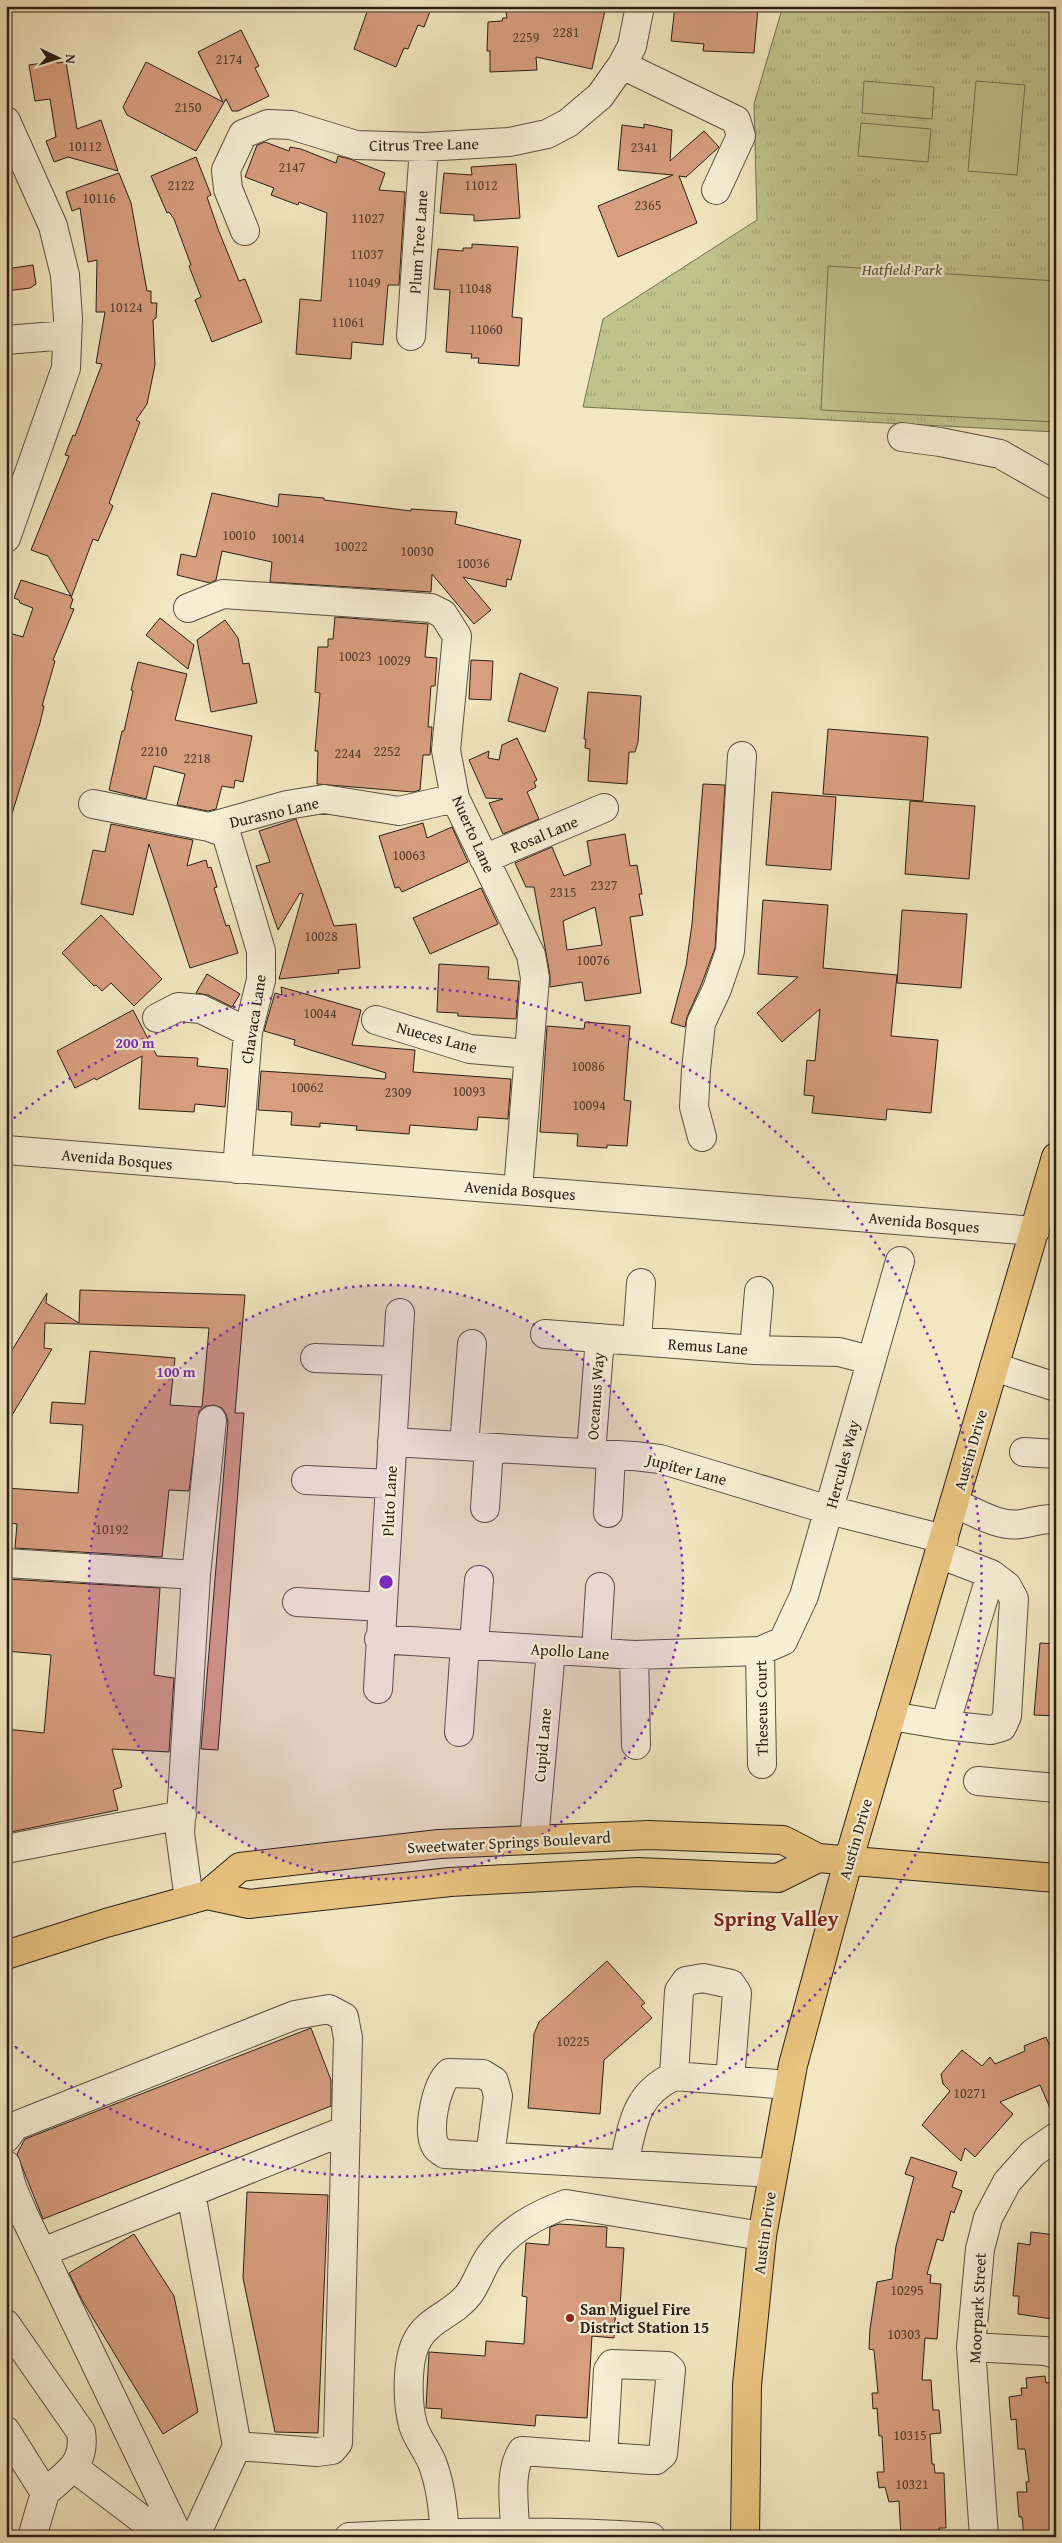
<svg xmlns="http://www.w3.org/2000/svg" width="1062" height="2543" font-family="'Gentium Book Plus',serif">
<defs>
<pattern id="grass-tufts" width="24" height="20" patternUnits="userSpaceOnUse" patternTransform="scale(1.25)"><rect width="24" height="20" fill="#c1c38d"/><path d="M3 7l-1-3M5 7V3M7 7l1-3M15 17l-1-3M17 17v-4M19 17l1-3" fill="none" stroke="#a6a779"/></pattern>
</defs>
<rect width="100%" height="100%" fill="#f2e7c0"/>
<filter id="stains"><feTurbulence type="fractalNoise" baseFrequency=".004" numOctaves="4"/><feColorMatrix values="0 0 0 0 .2 0 0 0 0 .09 0 0 0 0 .02 0 0 0 .5 -.17"/></filter>
<radialGradient id="worn" r=".72"><stop offset=".6" stop-color="#630" stop-opacity="0"/><stop offset="1" stop-color="#630" stop-opacity=".3"/></radialGradient>
<!-- grass -->
<path fill="url(#grass-tufts)" stroke="#747052" d="M783 6H1056V432L583 407 603 319 757 220 754 104Z"/>
<!-- pitch -->
<path fill="#c1c38d" stroke="#747052" d="M864 81 934 87 932 119 862 113Z
M976 81 1025 85 1017 175 968 171Z
M861 123 931 129 928 162 858 156Z
M828 266 1056 281V422L821 410Z"/>
<!-- building -->
<path fill="#d89e80" stroke="#281e16" fill-rule="evenodd" d="M369 6H432L424 27 418 25 408 49 404 48 396 67 354 49Z
M505 6H606L592 69 536 57 537 70 490 72V51H487L488 22 502 21 503 18H507Z
M675 6 758 8 754 53 703 51 704 44 671 41Z
M241 30 259 66 255 68 269 96 238 111H232L226 99 196 151 127 115 123 107 146 62 223 102 198 52Z
M56 61 57 63 66 62 77 129 101 120 118 171 68 157 54 162 46 141 56 137 50 99 35 101 29 65Z
M644 124 672 130 670 161 704 131 719 147 686 177 679 176 697 223 618 257 598 206 673 175 618 170 622 125 644 128Z
M265 142 289 151 290 147 301 149 336 163 338 156 350 159 385 173 379 190 405 192 399 285H388L383 345 352 342 351 359 296 354 300 299 321 301 327 213 299 202 298 205 271 195 274 188 245 177 257 145Z
M196 157 211 195 207 197 218 229 239 281 245 279 262 322 212 342 195 300 201 297 189 266 191 265 174 219 169 212 167 213 151 176Z
M516 164 520 218 474 221V215L440 213 444 173 472 175 471 167Z
M119 173 131 203 147 291H151V303H157L156 318 153 320 155 365 147 404 136 420 140 422 109 503 113 506 98 541 93 539 71 598 73 599 70 608 74 609 53 660 55 661 42 706H44L40 723 11 817 6 816V632L23 637 33 608 20 603 19 600 14 598 21 580 71 596 48 556 31 550 69 456 65 455 73 435 75 436 102 364 96 363 105 312H96L97 260 88 262 80 208 72 211 66 192Z
M472 244 518 247 512 317 522 318 519 366 478 363 479 358H471L472 354 446 352 450 290 434 289 438 249 463 251V248H472Z
M33 265 36 284 30 288 6 291V269Z
M212 493 278 507 279 494 324 498V500L411 511V509L457 512 455 524 521 540 511 580 507 579 506 587 463 577 491 610 474 624 432 574 431 592 270 582 272 562 222 551 216 580 210 583 177 575 181 554 196 557Z
M335 617 428 624 425 657 437 658 435 686H431L428 727H432L430 755H423L420 790 413 792 317 784 318 751H315L320 693 315 692 318 647H328V639H333Z
M160 618 194 645 188 669 146 635Z
M225 620 238 638 243 664 249 663 257 703 211 712 197 640Z
M471 660 493 661 491 700 469 699Z
M138 662 187 674 175 720 252 736 243 782 235 780 234 788 222 786 216 809 208 811 177 805 185 774 154 766 146 799 109 790 122 731H124L133 691 131 690Z
M520 673 558 688 545 732 508 721Z
M588 692 641 696 638 742 635 752H629L627 784 588 781 590 749 585 748 586 739H584Z
M828 729 928 737 923 801 823 794Z
M517 738 537 780 534 782 536 787 527 792 539 819 503 834 489 803 503 799 486 798 469 760 489 751 488 758 499 760 502 745Z
M703 784 725 785 715 948 702 983 687 1017 685 1027 671 1023 686 966 692 924Z
M772 792 836 797 831 870 766 865Z
M910 801 975 806 969 879 905 874Z
M296 819 334 926 356 924 360 968 338 970 339 973 279 979 303 894 300 893 278 930 256 866 270 862 259 831Z
M423 823 427 838 452 827 468 862 402 892 399 887 395 888 379 836Z
M111 824 193 840 187 866 206 860 208 868 211 867 217 887 214 888 226 926 229 925 238 953 190 968 149 844 133 915 81 904 93 850 105 852Z
M625 834 630 866 637 865 642 894H639L643 915 630 917 641 993 585 1001 582 982 550 987V975L534 887H526L515 863 552 847 564 876 591 865 587 841ZM595 907 602 945 567 950 563 921Z
M481 888 498 924 430 954 413 918Z
M763 900 828 905 823 968 897 975 891 1036 938 1040 931 1113 887 1109 886 1120 812 1113 814 1096 804 1095 807 1060 815 1061 820 1009 782 1042 757 1013 798 977 758 974Z
M902 910 967 914 961 988 897 983Z
M101 915 162 979 134 1006 111 983 102 991 96 985 94 986 62 953Z
M439 964 489 967 488 979 519 981 516 1019 458 1016V1013L437 1012Z
M207 974 240 994 232 1007 208 995 196 993Z
M281 987 361 1010 352 1045 415 1050 413 1072 511 1079 508 1119 478 1117 477 1130 410 1125 409 1134 356 1130 357 1126 320 1123V1127L291 1125 292 1112 258 1110 261 1071 385 1079 386 1073 294 1045 295 1040 264 1031 275 993 282 995Z
M133 1010 157 1056 198 1058 197 1066 228 1069 225 1107 195 1104 194 1112 139 1109 142 1056 96 1080 95 1078 75 1088 57 1051Z
M585 1022 630 1026 624 1100 631 1101 627 1146 607 1145V1148L577 1146 578 1134 540 1132 547 1026 584 1029Z
M80 1290 245 1295 235 1413H244L218 1750 201 1749 228 1422 226 1414 222 1408 214 1405 206 1406 199 1411 189 1491 169 1490 162 1557 15 1548 17 1524 6 1522V1488L78 1493 83 1425 50 1423 52 1402 85 1404 90 1351 175 1358 170 1405 202 1407 209 1328 45 1323 44 1348 52 1349 6 1425V1360L47 1293 46 1303 79 1323Z
M6 1579 160 1588 154 1675 174 1678 169 1752 112 1749 122 1787 113 1790 118 1810 6 1833V1729L44 1733 51 1655 6 1651Z
M1040 1643 1056 1644V1716L1034 1715Z
M607 1961 645 2003 641 2006 652 2018 604 2060 600 2114 528 2108 534 2034 539 2022Z
M311 2028 331 2080V2106L43 2219 17 2154 25 2139Z
M1046 2037 1056 2061V2122L1040 2085 1000 2102 1013 2114 975 2157 965 2148 961 2161 922 2125 950 2091 943 2084 941 2074 962 2050 982 2066 990 2057 995 2064 1025 2051 1024 2046Z
M911 2157 957 2172 952 2187 962 2191 954 2213 951 2211 943 2241 937 2239 927 2274 931 2275 930 2283 941 2284 937 2339 925 2338 922 2380H931L933 2410H939L941 2433 930 2434 932 2464H934L935 2473H944L946 2528H939L940 2537H901L899 2501 889 2502 885 2487 879 2488 877 2472H884L882 2436H879L877 2408 873 2409 872 2393H878L874 2350 869 2349 870 2329 877 2282 892 2279 896 2246 914 2177 905 2174Z
M247 2192 328 2195 318 2433 275 2432 243 2278Z
M559 2224 607 2227 606 2247 624 2248 620 2306 616 2305 614 2338 592 2336 587 2418 536 2415 535 2426 441 2418 442 2409 426 2408 429 2352 485 2356 486 2341 524 2344 527 2297 522 2296 526 2243 549 2245 550 2227Z
M1031 2232 1056 2235V2309H1053L1052 2319 1018 2314 1019 2296H1013L1018 2243 1030 2245Z
M134 2234 174 2296 198 2412 163 2434 82 2300 69 2273Z
M1045 2376 1046 2383 1056 2382V2537H1024L1022 2517H1019L1017 2492H1027L1026 2482H1029L1025 2449H1018L1016 2419 1011 2420 1009 2397 1022 2395 1021 2388H1027L1026 2378Z"/>
<g fill="none" stroke-linecap="round" stroke-linejoin="round">
<defs>
<path id="minor" d="M622 65 736 120 741 136 716 190
M6 121 53 226 65 275 68 319 66 368 6 538
M245 231 228 189 226 170 243 134 268 124 291 125 356 145 424 147 509 142 547 134 568 123 600 96 622 65 632 46 640 6
M411 336 424 147
M6 340 67 335
M902 437 940 442 1000 454 1056 486
M188 608 223 594 431 608 443 614 457 636 446 750 455 798 531 955 535 978 518 1190
M93 804 209 827 287 805 324 799 399 811 455 798
M209 827 226 833 261 951V980L248 1032 237 1169
M484 859 604 808
M157 1018 178 1007 201 1009 248 1032
M376 1020 470 1049 529 1054
M702 1137 694 1107 696 1070 701 1023 717 989 730 951 742 756
M6 1150 1035 1231
M545 1334 754 1350 839 1352 870 1360
M637 1341 641 1283
M754 1350 759 1291
M315 1358 397 1361
M994 1367 1056 1387
M392 1442 634 1456 660 1459 829 1510 944 1539
M464 1446 472 1344
M1024 1452 1056 1454
M591 1453 600 1338
M306 1480 390 1484
M954 1503C974 1511 999 1528 1021 1524 1035 1522 1041 1518 1056 1519
M485 1508 489 1448
M608 1513 611 1455
M6 1563 196 1575 212 1420
M297 1602 382 1607
M379 1639 634 1655 760 1651 783 1641 804 1596 900 1261
M474 1644 479 1580
M760 1651 762 1764
M596 1652 600 1587
M634 1655 636 1745
M378 1689 400 1313
M891 1716 945 1725 991 1574 939 1554
M945 1725 991 1730 1002 1727 1007 1716 1014 1599 1007 1586 991 1574
M459 1732 465 1644
M978 1781 1056 1788
M534 1840 551 1650
M6 1849 182 1815
M189 1900 180 1833 196 1575
M674 2076 679 1991 686 1981 703 1978 731 1984 737 1993 730 2080
M6 2138 15 2126 295 2015 329 2009 344 2017 348 2038 338 2443 332 2450 317 2452 237 2446
M490 2156 498 2096 494 2081 483 2074 449 2073C436 2085 426 2132 436 2147 438 2150 442 2152 445 2154L773 2173
M624 2164C633 2125 634 2095 674 2076L789 2085
M6 2165 12 2187 23 2213 179 2537
M191 2193 237 2446 195 2537
M43 2252 346 2130
M6 2324 81 2432C86 2465 67 2472 45 2493L6 2431
M971 2347 1045 2351 1056 2354
M73 2467 165 2537
M515 2532C515 2508 508 2472 522 2451L650 2460H656L663 2454 671 2370 667 2366 612 2364 608 2370 603 2457
M445 2533C443 2510 441 2487 433 2465 428 2451 417 2439 413 2425 407 2403 406 2359 418 2339 429 2319 455 2313 469 2294 477 2283 481 2269 489 2257 508 2230 536 2215 566 2204L762 2236
M32 2537 45 2493
M349 2537C450 2532 551 2530 651 2537
M984 2537 971 2347 980 2249 988 2218 1007 2182 1033 2153 1056 2137"/>
<path id="major" d="M207 1895 249 1904 450 1882 638 1872 778 1878 818 1858
M6 1955 106 1923 207 1895 240 1867 439 1844 649 1835 783 1840 818 1858 1056 1878
M745 2537 747 2385 762 2236 793 2065 848 1862 1056 1157"/>
</defs>
<!-- minor casing -->
<use href="#minor" stroke="#5a5040" stroke-width="30"/>
<!-- major casing -->
<use href="#major" stroke="#281e16" stroke-width="30"/>
<!-- minor -->
<use href="#minor" stroke="#f7efd6" stroke-width="28"/>
<!-- major -->
<use href="#major" stroke="#e9c480" stroke-width="28"/>
</g>
<!-- distance rings -->
<circle cx="386" cy="1582" r="297" fill="#7b2cbf" fill-opacity=".12"/>
<g fill="none" stroke="#7b2cbf" stroke-width="2.5" stroke-dasharray="2.5 5">
<circle cx="386" cy="1582" r="297"/>
<path d="M8 1123A595 595 0 1 1 8 2041"/>
</g>
<!-- markers -->
<circle fill="#8f2418" stroke="#f7efd6" stroke-width="2" cx="570" cy="2318" r="5"/>
<g text-anchor="middle" stroke-width="4.5" stroke-linejoin="round" paint-order="stroke">
<!-- number labels -->
<g font-size="14" fill="#543e30">
<text x="566" y="37">2281</text>
<text x="526" y="42">2259</text>
<text x="229" y="64">2174</text>
<text x="188" y="112">2150</text>
<text x="85" y="151">10112</text>
<text x="644" y="152">2341</text>
<text x="292" y="172">2147</text>
<text x="181" y="190">2122</text>
<text x="481" y="190">11012</text>
<text x="99" y="203">10116</text>
<text x="648" y="210">2365</text>
<text x="368" y="223">11027</text>
<text x="367" y="259">11037</text>
<text x="364" y="287">11049</text>
<text x="475" y="293">11048</text>
<text x="126" y="312">10124</text>
<text x="348" y="327">11061</text>
<text x="486" y="334">11060</text>
<text x="239" y="540">10010</text>
<text x="288" y="543">10014</text>
<text x="351" y="551">10022</text>
<text x="417" y="556">10030</text>
<text x="473" y="568">10036</text>
<text x="355" y="661">10023</text>
<text x="394" y="665">10029</text>
<text x="154" y="756">2210</text>
<text x="387" y="756">2252</text>
<text x="348" y="758">2244</text>
<text x="197" y="763">2218</text>
<text x="409" y="860">10063</text>
<text x="604" y="890">2327</text>
<text x="563" y="897">2315</text>
<text x="321" y="941">10028</text>
<text x="593" y="965">10076</text>
<text x="320" y="1018">10044</text>
<text x="588" y="1071">10086</text>
<text x="307" y="1092">10062</text>
<text x="469" y="1096">10093</text>
<text x="398" y="1097">2309</text>
<text x="589" y="1110">10094</text>
<text x="112" y="1534">10192</text>
<text x="573" y="2046">10225</text>
<text x="970" y="2098">10271</text>
<text x="907" y="2295">10295</text>
<text x="904" y="2339">10303</text>
<text x="910" y="2440">10315</text>
<text x="912" y="2489">10321</text>
</g>
<!-- street labels -->
<g font-size="16" fill="#281e16" stroke="#f7efd6">
<text transform="translate(424 144) rotate(-1)" y="6">Citrus Tree Lane</text>
<text transform="translate(418 242) rotate(-86)" y="6">Plum Tree Lane</text>
<text transform="translate(274 812) rotate(-13)" y="6">Durasno Lane</text>
<text transform="translate(474 834) rotate(66)" y="6">Nuerto Lane</text>
<text transform="translate(544 834) rotate(-23)" y="6">Rosal Lane</text>
<text transform="translate(253 1019) rotate(-81)" y="6">Chavaca Lane</text>
<text transform="translate(437 1037) rotate(15)" y="6">Nueces Lane</text>
<text transform="translate(117 1159) rotate(5)" y="6">Avenida Bosques</text>
<text transform="translate(520 1190) rotate(4)" y="6">Avenida Bosques</text>
<text transform="translate(924 1222) rotate(5)" y="6">Avenida Bosques</text>
<text transform="translate(708 1346) rotate(4)" y="6">Remus Lane</text>
<text transform="translate(595 1396) rotate(-86)" y="6">Oceanus Way</text>
<text transform="translate(970 1450) rotate(-74)" y="6">Austin Drive</text>
<text transform="translate(842 1464) rotate(-75)" y="6">Hercules Way</text>
<text transform="translate(687 1469) rotate(15)" y="6">Jupiter Lane</text>
<text transform="translate(389 1501) rotate(-87)" y="6">Pluto Lane</text>
<text transform="translate(570 1651) rotate(4)" y="6">Apollo Lane</text>
<text transform="translate(761 1708) rotate(-91)" y="6">Theseus Court</text>
<text transform="translate(542 1745) rotate(-85)" y="6">Cupid Lane</text>
<text transform="translate(855 1839) rotate(-74)" y="6">Austin Drive</text>
<text transform="translate(509 1842) rotate(-3)" y="6">Sweetwater Springs Boulevard</text>
<text transform="translate(764 2233) rotate(-82)" y="6">Austin Drive</text>
<text transform="translate(977 2308) rotate(-87)" y="6">Moorpark Street</text>
</g>
<!-- park labels -->
<g font-size="16" font-style="italic" fill="#56503a" stroke="#f7efd6">
<text x="902" y="275">Hatfield Park</text>
</g>
<!-- poi labels -->
<g font-size="16" font-weight="bold" fill="#281e16" stroke="#f7efd6" text-anchor="start">
<text x="580" y="2315">San Miguel Fire<tspan x="580" dy="18">District Station 15</tspan></text>
</g>
<!-- district labels -->
<g font-size="21" font-weight="bold" fill="#7a1f14" stroke="#f7efd6">
<text x="776" y="1926">Spring Valley</text>
</g>
</g>
<circle cx="386" cy="1582" r="8" fill="#7b2cbf" stroke="#f7efd6" stroke-width="2.5"/>
<g font-size="15" text-anchor="middle" font-weight="bold" fill="#7b2cbf" stroke="#f7efd6" stroke-width="4.5" stroke-linejoin="round" paint-order="stroke">
<text x="135" y="1048">200 m</text>
<text x="176" y="1377">100 m</text>
</g>
<!-- margin -->
<rect width="1062" height="2543" fill="none" stroke="#f2e7c0" stroke-width="25"/>
<rect x="8" y="8" width="1047" height="2528" fill="none" stroke="#281e16" stroke-width="2.5"/>
<rect x="12" y="12" width="1037" height="2518" fill="none" stroke="#281e16"/>
<!-- north arrow -->
<g transform="translate(58 58) rotate(94)" stroke="#f7efd6" stroke-width="4" paint-order="stroke">
<path d="M0-4L9 19L0 12L-9 19Z" fill="#281e16"/>
<text y="-8" font-size="14" font-weight="bold" text-anchor="middle" fill="#281e16">N</text>
</g>
<rect width="100%" height="100%" filter="url(#stains)"/>
<rect width="100%" height="100%" fill="url(#worn)"/>
</svg>
